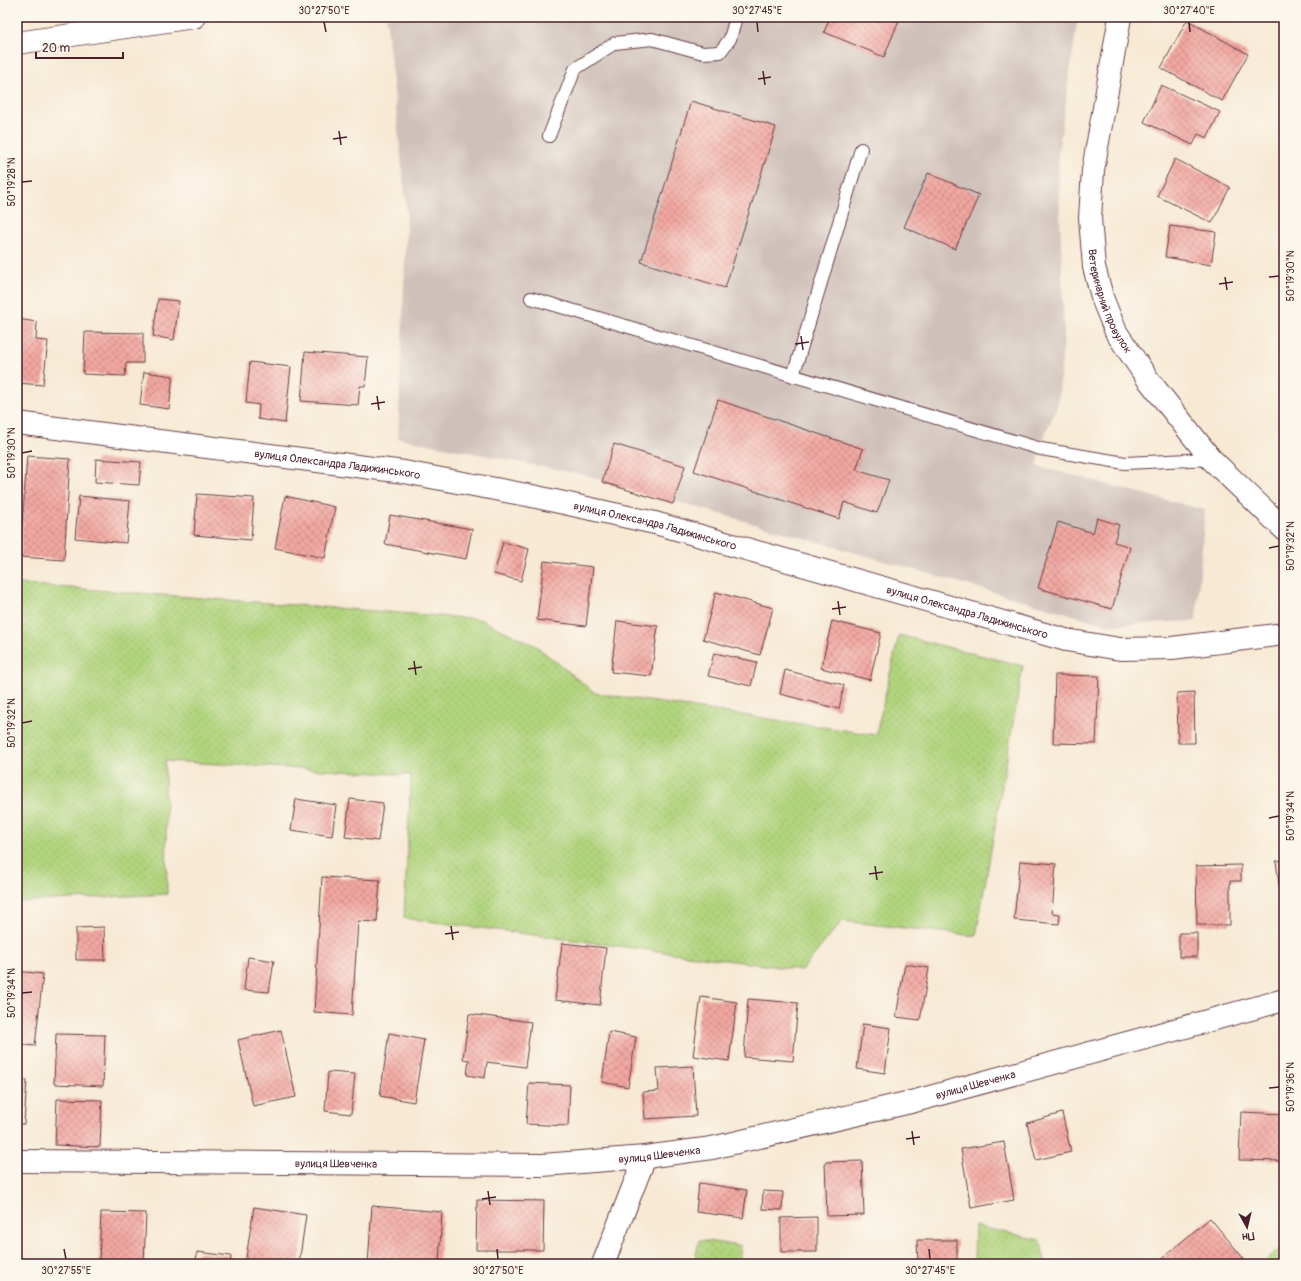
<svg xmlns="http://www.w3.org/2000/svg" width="1301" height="1281" font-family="Pangolin,sans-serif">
<defs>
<pattern id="garden-dots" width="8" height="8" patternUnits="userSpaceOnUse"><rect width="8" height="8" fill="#b0d47d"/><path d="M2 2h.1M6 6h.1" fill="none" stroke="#99b66c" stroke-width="1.8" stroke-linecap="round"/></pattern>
<pattern id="building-cross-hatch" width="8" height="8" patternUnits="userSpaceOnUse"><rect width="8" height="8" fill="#f3a8a2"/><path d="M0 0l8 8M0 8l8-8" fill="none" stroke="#c78884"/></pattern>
</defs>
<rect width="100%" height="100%" fill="#fbf7ec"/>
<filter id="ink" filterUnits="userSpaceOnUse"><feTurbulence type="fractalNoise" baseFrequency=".025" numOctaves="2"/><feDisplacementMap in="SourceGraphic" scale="8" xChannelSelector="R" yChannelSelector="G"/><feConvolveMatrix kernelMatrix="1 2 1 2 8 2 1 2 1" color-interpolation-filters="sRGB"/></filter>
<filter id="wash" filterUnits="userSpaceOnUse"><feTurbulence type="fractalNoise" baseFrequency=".012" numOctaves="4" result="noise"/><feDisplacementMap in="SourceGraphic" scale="16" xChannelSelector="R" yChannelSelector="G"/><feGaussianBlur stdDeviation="0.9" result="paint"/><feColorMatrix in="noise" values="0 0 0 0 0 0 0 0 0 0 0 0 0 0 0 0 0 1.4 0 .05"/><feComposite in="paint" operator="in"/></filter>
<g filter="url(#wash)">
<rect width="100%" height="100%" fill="#f7e9d4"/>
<!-- industrial -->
<path fill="#cfc1ba" d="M386 17H1078L1058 154 1064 334 1058 404 1046 432 1037 466 1205 510 1196 621 1108 625 584 475 398 438 407 214Z"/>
<!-- garden -->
<path fill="url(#garden-dots)" stroke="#7d7a54" d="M17 584 479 619 536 646 595 693 876 735 899 635 1023 666 976 936 842 921 802 970 404 918 411 775 165 761 167 894 17 902Z
M975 1226 1040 1240 1046 1264H974Z
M699 1240 741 1246 739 1264H694Z
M1284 1247V1264H1271L1267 1259Z"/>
<g id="blocks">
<!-- building -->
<path fill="url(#building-cross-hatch)" d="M830 17H893L899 20 884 57 824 32Z
M1187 20 1248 54 1222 101 1161 68Z
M1161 85 1220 112 1207 138 1198 134 1193 145 1144 122Z
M691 101 776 127 725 288 641 262Z
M1175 159 1230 187 1212 223 1157 196Z
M928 173 979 195 955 249 904 227Z
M1170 226 1216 232 1211 265 1165 257Z
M158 299 179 301 174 340 153 336Z
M17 319 37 322 36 340 48 341 43 385 17 383Z
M85 332 143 333V363H126L125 376 83 374Z
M305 352 368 357 365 386H360L358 405 301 401Z
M250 362 291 367 285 423 258 419 259 405 246 403Z
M144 372 173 376 169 409 140 405Z
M718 400 863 449 856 470 889 480 877 513 844 502 839 519 694 471Z
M614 444 685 466 673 504 602 482Z
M27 456 70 459 64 560 20 557Z
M96 459 141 462 139 485 95 482Z
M197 494 254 498 251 540 194 535Z
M79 496 130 501 126 543 75 538Z
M285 496 335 507 325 558 275 548Z
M390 515 472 529 466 559 385 544Z
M1097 518 1119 525 1114 542 1130 547 1112 609 1038 588 1058 522 1093 533Z
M503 542 529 549 521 581 494 574Z
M544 561 593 567 586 626 537 620Z
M716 592 773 608 760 655 703 639Z
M617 621 658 626 651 676 611 672Z
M832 621 881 633 870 680 821 668Z
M714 653 757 662 751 686 708 676Z
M785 670 844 685 839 709 780 694Z
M1055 675 1099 676 1096 744 1053 743Z
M1194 692 1195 743H1178L1177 693Z
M296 799 336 805 332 836 291 830Z
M350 799 383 803 378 841 345 837Z
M1284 860V917H1283L1276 861Z
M1020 861 1056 864 1052 913 1060 914 1059 924 1014 920Z
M1241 865V881H1230V925H1197L1196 866Z
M322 877 380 880 377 922 358 921 352 1015 314 1012Z
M104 927 105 960H76V928Z
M1179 933H1197V957H1179Z
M562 943 606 948 600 1005 555 1000Z
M248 957 274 961 269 992 244 990Z
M905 964 929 968 920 1020 896 1017Z
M17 971 43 974 35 1046 17 1044Z
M701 997 737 1002 729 1061 693 1056Z
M748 999 798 1003 793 1061 744 1057Z
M469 1014 531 1022 525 1067 487 1062 485 1078 467 1075 469 1060 463 1059Z
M863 1024 891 1028 885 1073 857 1069Z
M281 1030 296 1097 253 1106 238 1040Z
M609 1032 636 1037 628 1087 602 1082Z
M389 1033 424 1040 414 1102 380 1096Z
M56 1034 105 1035 103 1086 54 1084Z
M693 1066 696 1116 645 1119 643 1092 659 1091 657 1068Z
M328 1072 355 1074 351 1114 325 1111Z
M17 1080H27L24 1124H17Z
M529 1083 570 1085 568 1126 526 1124Z
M57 1099 102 1100 100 1147 55 1145Z
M1241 1112 1284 1114V1161L1239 1160Z
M1062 1113 1071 1152 1036 1160 1027 1123Z
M1004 1142 1014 1200 971 1208 961 1149Z
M862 1161 864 1215 827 1216 825 1162Z
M699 1183 747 1190 743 1218 696 1212Z
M763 1191 783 1192 782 1210 762 1209Z
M477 1200 544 1201 543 1250H476Z
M372 1206 442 1212 439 1264H368Z
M254 1207 306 1215 299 1264H245Z
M101 1212 146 1213 144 1264H99Z
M817 1217V1252H781V1218Z
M1210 1218 1244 1259 1239 1264H1225L1224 1263 1222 1264H1163L1160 1260Z
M917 1240H957V1264H918Z
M197 1252 231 1256 230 1264H196Z"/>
</g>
</g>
<g filter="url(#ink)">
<use href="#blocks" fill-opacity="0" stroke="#643d44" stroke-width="1"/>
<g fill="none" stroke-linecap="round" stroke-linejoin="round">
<defs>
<path id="service" d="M549 136 575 69 615 43 652 39 703 53 720 52 730 39 736 17
M531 298 1041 449 1125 463 1211 459
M793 376 861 149"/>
<g id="minor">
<path id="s1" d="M1120 17 1093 170 1090 218 1094 267 1103 300 1116 332 1147 378 1211 459 1284 529"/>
<path d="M17 43 194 17"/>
<path id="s2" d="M17 423 404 472 532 496 655 523 1066 640 1120 649 1172 648 1284 634"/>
<path d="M603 1264 645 1157"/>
</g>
<g id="tertiary">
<path id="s3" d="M17 1161 543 1165 645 1157 712 1148 915 1101 1284 1000"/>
</g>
</defs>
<!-- service casing -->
<use href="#service" stroke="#643d44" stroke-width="14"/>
<!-- minor casing -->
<use href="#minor" stroke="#643d44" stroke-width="24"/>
<!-- tertiary casing -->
<use href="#tertiary" stroke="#643d44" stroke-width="24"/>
<!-- service -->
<use href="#service" stroke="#fff" stroke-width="12"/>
<!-- minor -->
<use href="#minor" stroke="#fff" stroke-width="22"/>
<!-- tertiary -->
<use href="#tertiary" stroke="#fff" stroke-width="22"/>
</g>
</g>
<!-- ticks -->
<path fill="none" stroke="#4a1f2b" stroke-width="1.5" d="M324 22 326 32M757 22 758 32M1189 22 1190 32M763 71 765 85M758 79 771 77M339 131 341 145M333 139 347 137M22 182 32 181M1225 277 1227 290M1269 277 1279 276M1219 284 1233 282M801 336 803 350M795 344 809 342M377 396 379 410M371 404 385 402M22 453 32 451M1269 548 1279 546M838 601 840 615M832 609 846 607M414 661 416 675M408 669 422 667M22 723 32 721M1269 818 1279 816M875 866 877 880M869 874 883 872M451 926 453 940M445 934 459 932M22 993 32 992M1269 1088 1279 1087M912 1131 914 1145M906 1139 920 1137M488 1191 490 1205M482 1199 496 1197M64 1249 66 1259M497 1249 498 1259M929 1249 930 1259"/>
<g text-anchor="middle" stroke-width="3.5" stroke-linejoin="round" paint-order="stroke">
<!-- street labels -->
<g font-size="11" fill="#4a1f2b" stroke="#fbf7ec">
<text dy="4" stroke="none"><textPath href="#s1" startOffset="290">Ветеринарний провулок</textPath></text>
<text dy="4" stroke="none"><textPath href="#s2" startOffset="323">вулиця Олександра Ладижинського</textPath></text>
<text dy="4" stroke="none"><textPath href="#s2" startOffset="647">вулиця Олександра Ладижинського</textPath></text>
<text dy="4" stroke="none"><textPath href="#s2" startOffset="971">вулиця Олександра Ладижинського</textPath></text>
<text dy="4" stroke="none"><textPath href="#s3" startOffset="967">вулиця Шевченка</textPath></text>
<text dy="4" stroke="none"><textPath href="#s3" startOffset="643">вулиця Шевченка</textPath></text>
<text dy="4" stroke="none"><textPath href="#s3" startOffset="319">вулиця Шевченка</textPath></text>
</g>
</g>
<!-- margin -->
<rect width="1301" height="1281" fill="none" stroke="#fbf7ec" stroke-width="44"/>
<!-- north arrow -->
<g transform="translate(1247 1227) rotate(172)" stroke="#fbf7ec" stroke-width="3" paint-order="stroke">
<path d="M0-3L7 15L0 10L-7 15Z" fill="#4a1f2b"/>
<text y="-6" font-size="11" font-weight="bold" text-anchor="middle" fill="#4a1f2b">Пн</text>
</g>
<!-- scale -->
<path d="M36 52v6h87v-6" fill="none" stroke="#4a1f2b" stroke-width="2"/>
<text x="42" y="52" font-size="12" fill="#4a1f2b" stroke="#fbf7ec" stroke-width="3" paint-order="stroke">20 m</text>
<rect x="22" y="22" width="1257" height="1237" fill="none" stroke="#4a1f2b" stroke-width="1.5"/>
<g font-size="10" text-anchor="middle" fill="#4a1f2b">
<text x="324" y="14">30°27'50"E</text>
<text x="757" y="14">30°27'45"E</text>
<text x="1189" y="14">30°27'40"E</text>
<text transform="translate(11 182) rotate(-90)" y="4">50°19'28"N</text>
<text transform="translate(1290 276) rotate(-90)" y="4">50°19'30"N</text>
<text transform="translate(11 453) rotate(-90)" y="4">50°19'30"N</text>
<text transform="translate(1290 546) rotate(-90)" y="4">50°19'32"N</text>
<text transform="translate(11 723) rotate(-90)" y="4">50°19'32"N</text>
<text transform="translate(1290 816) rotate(-90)" y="4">50°19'34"N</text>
<text transform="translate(11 993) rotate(-90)" y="4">50°19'34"N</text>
<text transform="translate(1290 1087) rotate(-90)" y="4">50°19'36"N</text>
<text x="66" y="1274">30°27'55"E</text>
<text x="498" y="1274">30°27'50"E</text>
<text x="930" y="1274">30°27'45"E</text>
</g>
</svg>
